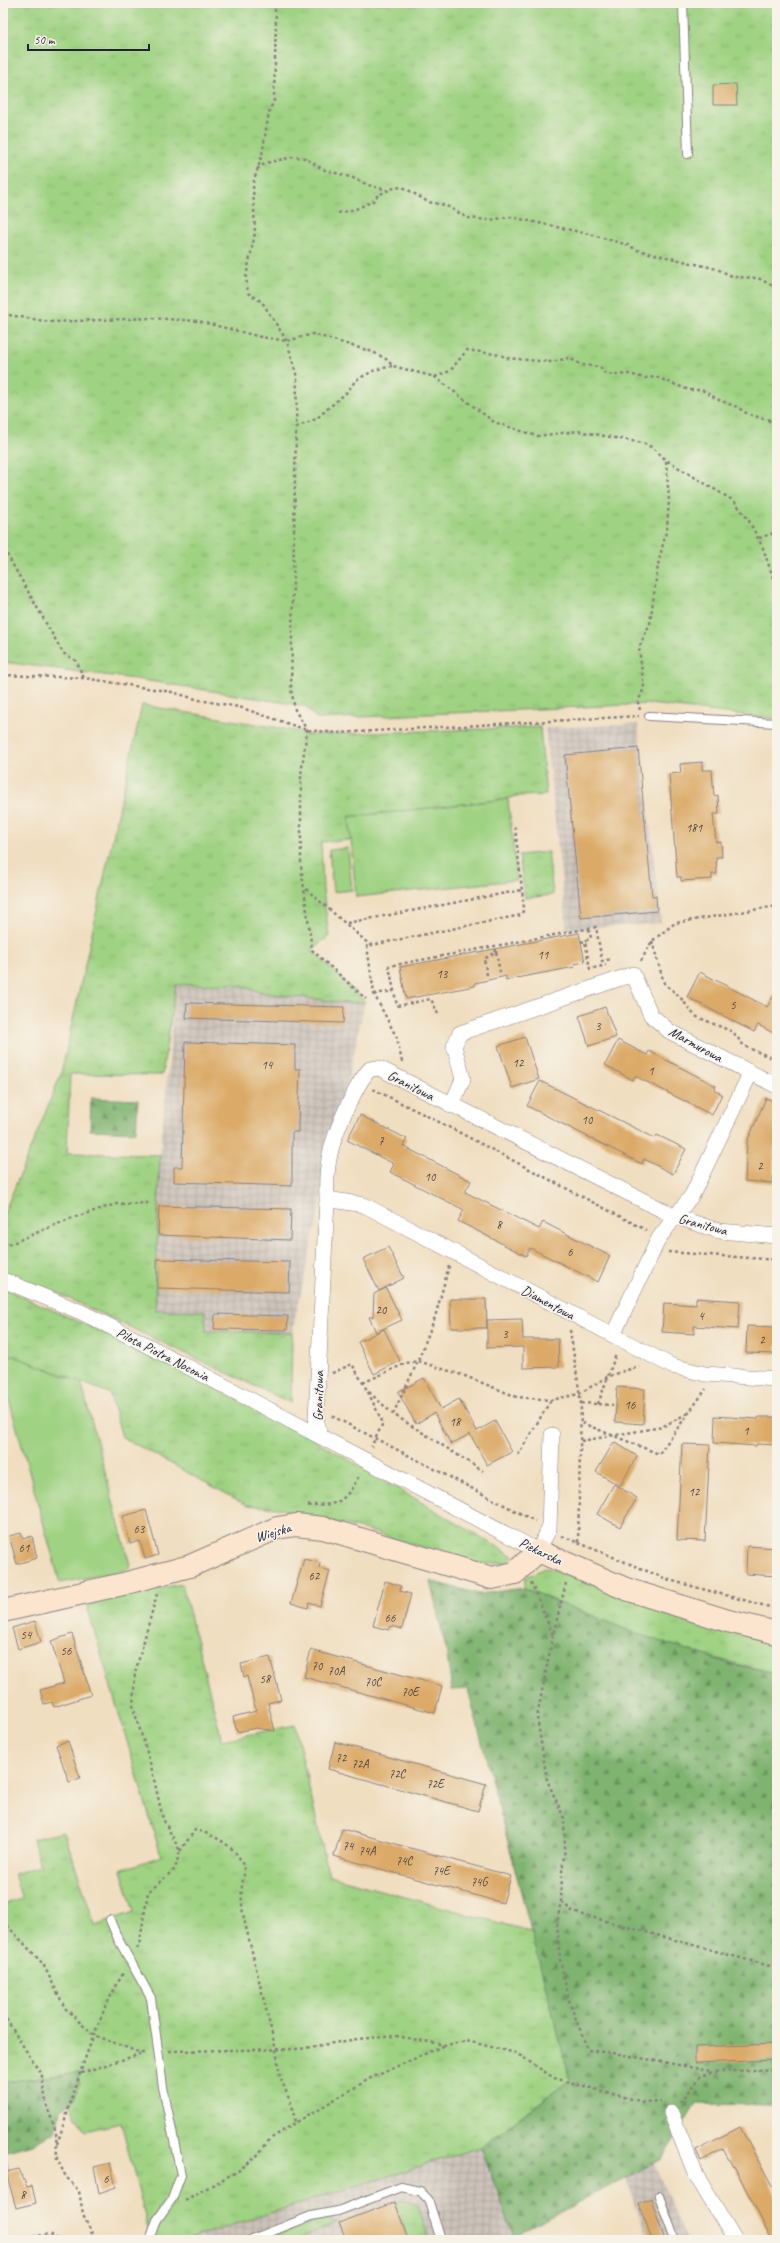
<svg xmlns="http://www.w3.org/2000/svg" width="780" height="2243" font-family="Caveat,sans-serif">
<defs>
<pattern id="industrial-grid" width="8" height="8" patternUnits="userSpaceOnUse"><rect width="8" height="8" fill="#ccc2b9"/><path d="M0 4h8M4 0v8" fill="none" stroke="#afa6a0"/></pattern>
<pattern id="grass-tufts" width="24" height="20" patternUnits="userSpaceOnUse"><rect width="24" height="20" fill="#9fd282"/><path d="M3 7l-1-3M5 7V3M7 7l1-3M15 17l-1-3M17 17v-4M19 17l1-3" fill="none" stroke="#89b471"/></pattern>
<pattern id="forest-firs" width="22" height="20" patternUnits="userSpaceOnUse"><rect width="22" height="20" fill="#7fb470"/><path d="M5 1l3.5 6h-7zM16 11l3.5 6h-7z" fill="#68925d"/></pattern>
<pattern id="park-crowns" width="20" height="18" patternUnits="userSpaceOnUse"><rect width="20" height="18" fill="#9fd282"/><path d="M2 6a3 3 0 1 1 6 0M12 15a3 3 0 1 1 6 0" fill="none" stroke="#89b471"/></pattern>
</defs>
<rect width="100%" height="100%" fill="#f7f3e8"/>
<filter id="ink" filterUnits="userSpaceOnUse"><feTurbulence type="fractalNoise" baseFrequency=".025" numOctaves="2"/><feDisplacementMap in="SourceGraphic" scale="8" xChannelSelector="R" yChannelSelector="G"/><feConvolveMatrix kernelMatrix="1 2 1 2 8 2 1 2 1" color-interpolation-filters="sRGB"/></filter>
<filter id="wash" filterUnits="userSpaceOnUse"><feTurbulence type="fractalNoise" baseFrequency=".012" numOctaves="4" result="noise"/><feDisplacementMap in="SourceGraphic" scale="16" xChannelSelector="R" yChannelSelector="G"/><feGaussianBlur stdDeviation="0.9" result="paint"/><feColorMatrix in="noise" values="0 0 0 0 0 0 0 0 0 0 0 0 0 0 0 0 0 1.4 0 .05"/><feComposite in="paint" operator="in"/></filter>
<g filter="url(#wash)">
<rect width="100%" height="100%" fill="#f0dec0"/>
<!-- industrial -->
<path fill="url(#industrial-grid)" d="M638 724 661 923 567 930 545 728Z
M233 984 265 993 346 1003 365 1002 292 1333 206 1331 155 1310 160 1155 176 985Z
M481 2147 515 2240H185Z
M654 2163 687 2240H648L626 2178Z"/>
<!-- grass -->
<path fill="url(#grass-tufts)" stroke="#607a5e" d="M3 3H777V719L650 704 317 719 305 706 143 680 3 662Z
M142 705 291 730 310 735 540 727 546 795 516 796 508 799 349 817 351 840 321 842 323 891 329 936 312 950 365 1002 346 1003 265 993 233 984 176 985 162 1075 70 1074 67 1153 160 1155 155 1310 205 1311 206 1331 292 1333 291 1403 57 1293 3 1273V1216L61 1074Z
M3 1288 126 1343 296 1429 513 1556 506 1563 475 1564 367 1530 277 1508 247 1505 122 1437 109 1393 3 1352Z
M544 1568 561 1571 777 1641V1673C690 1655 605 1625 524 1588L525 1578Z
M182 1584 222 1740 295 1725 329 1876 536 1933 570 2080 481 2147 185 2240H151L121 2123 85 2131 69 2105 80 2084 79 2073 3 2082V1904L22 1899 14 1874 40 1866 33 1839 64 1832 95 1925 134 1912 121 1870 161 1856 86 1603Z
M402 2199 417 2203 429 2240H408L395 2202Z
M316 2220 339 2223 295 2240H265Z"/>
<!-- forest -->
<path fill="url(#forest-firs)" stroke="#506b56" d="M91 1098 138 1100 136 1132 90 1130Z
M430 1581 479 1594 524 1588 635 1633 732 1664 777 1673V2105L696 2104 662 2159 514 2236 481 2147 570 2080 468 1689 452 1690 446 1649Z
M79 2073C81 2088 74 2103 60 2110L56 2132 33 2144 4 2152 10 2177 3 2180V2082Z"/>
<!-- park -->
<path fill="url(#park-crowns)" stroke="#607a5e" d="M548 852 553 895 525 898 519 855Z"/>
<!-- garden -->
<path fill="#9fd282" stroke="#607a5e" d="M508 799 517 880 356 897 349 817Z
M348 848 352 890 333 892 329 850Z
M3 1352 81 1382 131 1569 60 1583 3 1378Z"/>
<g id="blocks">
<!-- building -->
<path fill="#dbaa68" d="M736 84 737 105H713V85Z
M638 748 652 896H656L657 911 581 918 565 755Z
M702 762V770H712L714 796 718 795 719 814H713L716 842H721L722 857H716L717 874H712V879L681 881V877H677L669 774 681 773 680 764Z
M579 933 585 962 574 964 575 967 506 980V976L475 983V986L406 999 400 967Z
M700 972 767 1007 777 990V1035L758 1025 754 1032 687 997Z
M187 1003 344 1007 343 1023 186 1018Z
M605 1007 616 1037 589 1046 579 1016Z
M525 1037 539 1079 512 1088 498 1046Z
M618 1040 647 1055 649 1051 716 1086 714 1090 722 1094 712 1115 635 1076 633 1080 605 1065Z
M185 1042 295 1045V1069H300L298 1123V1132H292V1186L174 1182V1167H182Z
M540 1081 655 1138 657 1135 686 1149 673 1174 644 1159 642 1164 527 1106Z
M766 1098 777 1103V1144L774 1150 773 1183 745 1181 747 1142Z
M360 1115 407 1139 403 1146 471 1181 465 1192 539 1229 543 1222 610 1256 598 1282 530 1248 526 1256 458 1221 464 1210 390 1172 394 1164 347 1140Z
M159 1206 291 1209 290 1240 158 1235Z
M388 1247 404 1278 379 1291 363 1259Z
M157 1259 290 1262 289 1292 157 1288Z
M386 1288 402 1320 376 1332 369 1317H373L374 1294Z
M696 1298 740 1301 738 1329 694 1326V1334L662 1332 664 1303 696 1305Z
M450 1299H486L487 1328H451Z
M215 1314 288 1316 287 1330 214 1329Z
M522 1319 523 1339H558L559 1367 523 1368V1347L487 1348V1320Z
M747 1326 777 1327V1354L746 1353Z
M384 1329 400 1361 374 1374 358 1342Z
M424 1378 441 1409 459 1399 477 1431 495 1421 512 1452 487 1465 470 1434 451 1444 434 1413 416 1424 398 1392Z
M617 1387 645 1389 643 1424 615 1422Z
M715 1416 758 1419 759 1417H777V1445L756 1444V1446L714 1443Z
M614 1442 637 1456 620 1486 596 1472Z
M682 1444 710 1445 705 1541 677 1540Z
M614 1484 637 1498 620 1527 597 1514Z
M146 1510 158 1555 145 1559 140 1541 130 1544 123 1516Z
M21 1533 23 1539 32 1536 37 1558 17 1564 9 1536Z
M747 1546 777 1548V1576L746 1574Z
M304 1559 320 1563 319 1568 330 1571 320 1606 309 1603 308 1608 291 1603Z
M385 1581 401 1586 400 1591 411 1594 402 1629 391 1626 389 1630 373 1626Z
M35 1621 41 1642 18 1649 12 1628Z
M72 1634 91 1695 54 1707 52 1702 44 1704 40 1690 64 1683 51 1641Z
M311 1650 442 1686 435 1713 304 1677Z
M270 1657 281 1700 268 1703 275 1731 256 1728 237 1732 233 1717 256 1711 247 1676 244 1677 241 1664Z
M68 1741 80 1778 69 1782 56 1745Z
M335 1742 486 1784 478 1811 328 1769Z
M342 1829 511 1876 503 1903 334 1856Z
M777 2044V2060L695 2063V2047Z
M740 2127 777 2196V2240H772L734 2166 733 2167 723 2149 701 2161 696 2150Z
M110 2163 116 2187 99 2193 94 2167Z
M19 2169 27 2187 32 2186 36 2203 16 2208 6 2172Z
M651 2198 658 2220 665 2240H652L639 2203Z
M395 2202 408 2240H346L339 2223Z"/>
</g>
</g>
<g filter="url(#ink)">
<use href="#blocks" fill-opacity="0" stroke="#89807e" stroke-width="1"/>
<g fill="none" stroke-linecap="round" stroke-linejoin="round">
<defs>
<path id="lane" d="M683 3 688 154
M649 716 777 723
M110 1920 118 1939 151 1998 163 2087 181 2175 172 2199 157 2220 150 2240
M659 2196 675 2240
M250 2240 311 2216 338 2211 401 2187 420 2191 428 2199 441 2240"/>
<path id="street" d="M451 1106 463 1079 454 1046 460 1033 633 974 651 1015 669 1031 777 1086
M327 1199 364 1205 672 1366 705 1374 777 1379
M3 1280 81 1312 135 1339 538 1551 549 1529 552 1435
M613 1335 659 1238 692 1195 750 1074
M320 1435 316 1418 327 1199C325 1160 332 1140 348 1105 355 1092 360 1079 370 1069L379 1068 674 1216 719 1231 777 1236
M671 2113 696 2175 735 2240"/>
<path id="secondary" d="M3 1611 123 1584 190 1566 277 1528 296 1525 323 1528 492 1578 515 1573 538 1551 626 1589 728 1621 777 1633"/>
</defs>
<!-- lane casing -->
<use href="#lane" stroke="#89807e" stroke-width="10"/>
<!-- street casing -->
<use href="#street" stroke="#89807e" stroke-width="16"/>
<!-- secondary casing -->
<use href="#secondary" stroke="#89807e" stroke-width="24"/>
<!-- path -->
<path stroke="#89807e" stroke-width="2.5" stroke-dasharray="3 3" stroke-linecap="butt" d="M274 3 276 18 274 100 269 112 262 155 253 184 255 233 246 277 248 293 262 302 287 341 297 377 291 689 295 710 307 730 301 775V866L312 950 366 999
M257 169 266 163 293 157 305 158 322 169 353 178 368 185 387 190
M338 213 356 209 373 201 378 195 396 187 405 188 428 202 445 205 468 218 489 220 511 217 589 234 628 245 637 250 717 269 734 277 758 278 777 288
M3 314 50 322 151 318 198 321 261 337 287 341 313 334 373 352 386 359 393 366 435 377 494 422 537 436 578 431 643 443 653 448 666 460 734 501 748 519 763 548 777 589
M435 377 450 371 467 350 501 355 506 358 551 362 569 358 582 365 600 367 605 373 613 375 629 374 645 378 656 377 689 390H702L719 400 737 407 748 414 767 420 777 417
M768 420 777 427
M296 427 316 419 347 392 356 380 375 370 392 366
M759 538 777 532
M3 543 5 551 63 653 76 661 84 678
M777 637 775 651 777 706
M3 675 84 678 172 692 199 700 239 707 307 730 338 733 639 716
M640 710 638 702 644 688 639 648 650 623 658 565 667 528 669 500 666 460
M306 889 370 945
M347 923 522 890
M589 929 591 938 585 941 590 969 606 965
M652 941 664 983 680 997 695 1016 733 1032 744 1046 777 1060
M581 942 585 941
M496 952 500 972
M641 961 652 941 675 923 777 906
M487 975 484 959 496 952 495 946
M374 994 394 991
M438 1014 431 999 397 1006 389 966 596 927 602 961 612 959
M402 1062 397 1038 374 994 367 946 521 915 524 909 515 827
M373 1089 443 1124 646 1230
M3 1247 69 1219 116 1204 148 1203
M668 1252 777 1260
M570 1330 581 1403 578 1544
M332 1373 352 1364 367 1390 383 1423 371 1447
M363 1383 406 1363 418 1361 465 1376 517 1397 551 1400 579 1394 607 1377 639 1366
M369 1392 393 1414 483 1471
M581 1403 613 1405
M598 1404 616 1354
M393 1414 418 1361 435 1317 449 1266
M332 1416 535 1521
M582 1423 659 1454 706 1389
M581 1441 662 1427 688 1413
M518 1455 551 1400
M308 1506C315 1504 322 1505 330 1504 346 1502 353 1486 360 1474
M562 1536 669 1580 777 1609
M531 1582 553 1635
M566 1583 553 1635 537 1717 547 1780 564 1818 565 1847 562 1872 561 1901 557 1923 560 1960 570 2004 588 2050 619 2054 711 2071
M180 1851 195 1830C214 1834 241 1849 244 1870 245 1875 242 1881 242 1886 241 1899 242 1911 245 1923L276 2050 280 2076 293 2109 295 2123
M562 1902 573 1912 777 1968
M3 1921 43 1964 65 2008 93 2035 141 2053H146
M137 1949 140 1941 148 1892 175 1869 180 1851 163 1819 151 1766 133 1707 135 1673 157 1594
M3 2014 42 2076 46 2103 56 2132 57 2159 66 2177 79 2191 83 2214 95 2240
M169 2051 299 2049 357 2039 396 2036 446 2045 467 2041 516 2053 554 2078 643 2102 661 2101
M81 2073 140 2054
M681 2102 701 2076 713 2072 777 2069
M57 2144C77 2086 92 2025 124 1972
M185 2200 238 2171 256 2157 270 2139 295 2123 369 2079 445 2045
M9 2240 50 2234 59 2240"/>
<!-- lane -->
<use href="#lane" stroke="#fff" stroke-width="8"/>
<!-- street -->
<use href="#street" stroke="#fff" stroke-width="15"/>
<!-- secondary -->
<use href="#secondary" stroke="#fce5cf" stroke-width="22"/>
</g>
</g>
<g text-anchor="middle" stroke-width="3" stroke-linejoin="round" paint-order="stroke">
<!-- number labels -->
<g font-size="12" fill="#504446">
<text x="694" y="832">181</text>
<text x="543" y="959">11</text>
<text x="442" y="978">13</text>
<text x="733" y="1009">5</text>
<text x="598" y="1030">3</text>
<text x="518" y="1067">12</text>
<text x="267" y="1069">14</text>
<text x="651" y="1075">1</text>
<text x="587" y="1124">10</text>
<text x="381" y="1145">7</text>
<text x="760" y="1170">2</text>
<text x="430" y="1181">10</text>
<text x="499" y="1229">8</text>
<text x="570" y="1256">6</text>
<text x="381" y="1314">20</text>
<text x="701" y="1320">4</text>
<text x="505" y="1338">3</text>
<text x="762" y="1344">2</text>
<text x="630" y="1409">16</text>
<text x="455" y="1426">18</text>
<text x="746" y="1435">1</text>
<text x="694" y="1496">12</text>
<text x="139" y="1533">63</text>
<text x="24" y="1552">61</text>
<text x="314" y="1580">62</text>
<text x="390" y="1622">66</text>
<text x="26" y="1639">54</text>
<text x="66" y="1655">56</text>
<text x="317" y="1670">70</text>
<text x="336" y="1675">70A</text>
<text x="265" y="1683">58</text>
<text x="373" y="1686">70C</text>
<text x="410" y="1696">70E</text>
<text x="341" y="1762">72</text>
<text x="360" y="1768">72A</text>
<text x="397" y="1778">72C</text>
<text x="435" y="1788">72E</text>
<text x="348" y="1850">74</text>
<text x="367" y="1855">74A</text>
<text x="404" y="1865">74C</text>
<text x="441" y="1875">74E</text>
<text x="479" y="1886">74G</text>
<text x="106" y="2183">6</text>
<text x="23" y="2199">8</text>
</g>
<!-- street labels -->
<g font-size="14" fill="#22223b" stroke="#f7f3e8">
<text transform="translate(696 1044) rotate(29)" y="5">Marmurowa</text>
<text transform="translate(411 1085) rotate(27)" y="5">Granitowa</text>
<text transform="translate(703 1224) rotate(15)" y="5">Granitowa</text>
<text transform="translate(548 1302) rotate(28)" y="5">Diamentowa</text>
<text transform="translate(163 1354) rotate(27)" y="5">Pilota Piotra Noconia</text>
<text transform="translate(318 1396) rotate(-89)" y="5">Granitowa</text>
<text transform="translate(273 1532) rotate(-17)" y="5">Wiejska</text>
<text transform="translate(541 1551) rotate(26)" y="5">Piekarska</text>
</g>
</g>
<!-- margin -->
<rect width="780" height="2243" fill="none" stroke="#f7f3e8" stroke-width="16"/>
<!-- scale -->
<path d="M28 44v6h121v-6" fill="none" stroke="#22223b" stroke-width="2"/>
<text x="34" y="44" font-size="12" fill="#22223b" stroke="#f7f3e8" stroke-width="3" paint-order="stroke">50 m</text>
</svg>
